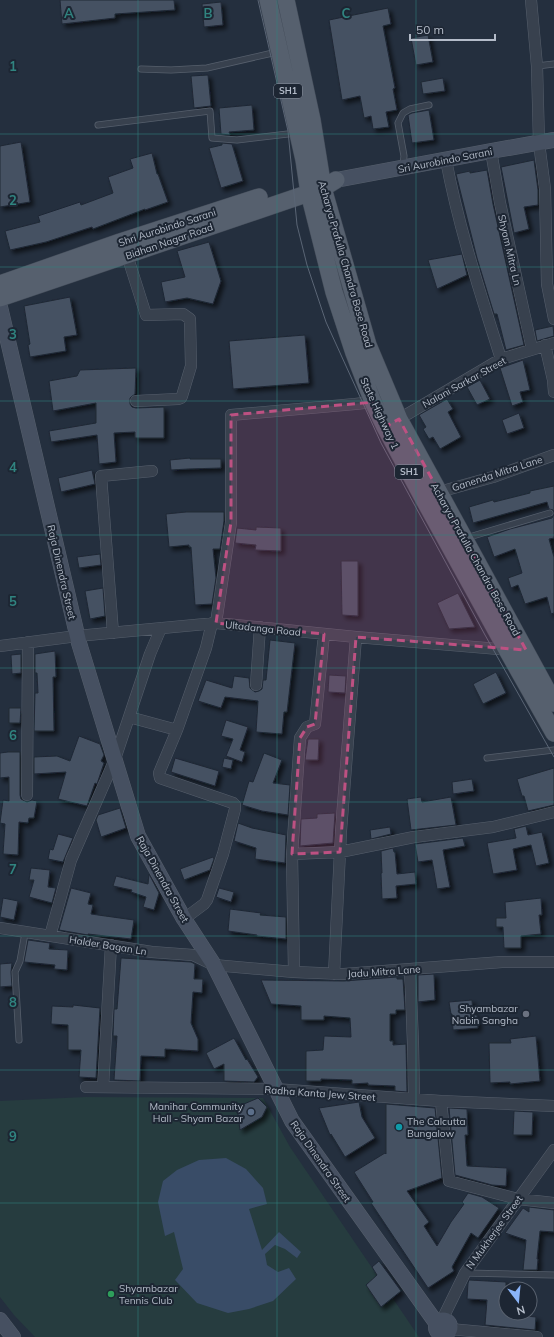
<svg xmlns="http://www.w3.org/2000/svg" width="554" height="1337" font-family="Mulish,sans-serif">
<defs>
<filter id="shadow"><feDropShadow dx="3.5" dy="3.5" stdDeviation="2" flood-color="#0009"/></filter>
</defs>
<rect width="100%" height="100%" fill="#242f3e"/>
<!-- green -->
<path fill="#263c3f" d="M86 1097 263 1098 290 1147 419 1337H35L14 1315 0 1297V1101Z"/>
<!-- water -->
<path fill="#394c67" d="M226 1158 246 1169 263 1188 267 1204 249 1209 262 1250 279 1232 301 1252 297 1258 285 1249 275 1245 265 1254 267 1265 278 1272 289 1268 296 1279 273 1301 249 1309 228 1313 197 1303 175 1280 183 1269 174 1232 165 1236 158 1202 163 1181 177 1170 199 1160Z"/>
<!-- building -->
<path fill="#455162" stroke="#1f2835" filter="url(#shadow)" d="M60 0H174L175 10 115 14V18L62 24Z
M221 2 223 25 204 27 202 4Z
M388 8 391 24 383 26 395 88 393 89 397 110 386 112 389 127 373 129 371 116 364 118 360 96 342 100 329 20Z
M428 35 433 62 416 65 411 38Z
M208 75 211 106 194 108 191 76Z
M443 78 445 91 423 94 421 82Z
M252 105 254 130 229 132 230 135 221 134 219 108Z
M429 110 434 140 412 143 408 115 412 113Z
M21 142 30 202 0 207V146Z
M222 143 232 144 243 181 221 188 209 148 222 145Z
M152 153 157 174H158L168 202 145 210V209L93 229 92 227 46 242 10 250 5 231 40 222 38 216 80 202 81 205 113 193 108 177 133 168 130 159Z
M534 160 538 190V205L524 207 529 229 514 233 501 167Z
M487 170 493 204 524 345 506 350 497 314H494L477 258 456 174 470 171V173Z
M209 242 221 281 213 304 187 298 165 302 161 282 185 277 177 251Z
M462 254 467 275 437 289 428 260Z
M70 297 77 335 64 337 66 351 30 357 28 345 30 344 24 306Z
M553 326 554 336 537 341 535 330Z
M305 335 309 383 233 389 229 341Z
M523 360 530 390 520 392 523 402 512 406 500 368Z
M136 368 135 394 130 398V404L132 407 136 408 164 407V438H135V432L114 433 116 462 99 464 97 435 51 442 49 431 96 423V403L53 411 49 381 77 376 80 370Z
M480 380 490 399 477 405 467 387Z
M447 399 453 409 448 412 461 437 440 449 433 437 429 439 423 429 426 427 419 415Z
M519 413 524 428 507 434 502 420Z
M190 458V459H221V468L188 469 171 470 170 460Z
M92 470 95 484 61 492 58 478Z
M554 486V512L553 510 549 509 547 502 473 523 469 507 493 500 494 502 530 493V491Z
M186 512H224V521L220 549H213L216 578 212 604 195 605 191 547H189V545L169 547 166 514Z
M554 514V538L549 539 554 557V613L551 614 547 597 525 604 518 585 511 588 508 578 522 573 515 549 494 557 487 537 510 529 552 518Z
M256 527 281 528V551L255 550 256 545 235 543 237 528 256 530Z
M100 554 101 565 79 568 77 557Z
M341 561H358V616L342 615Z
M103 588 105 616 90 619 85 591Z
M458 593 475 627 449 629 437 603Z
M270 640 295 643 287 712H284L282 734 256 732 258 701 225 697 221 708 198 701 206 680 232 688 234 676 249 678 250 688 255 692 259 691 262 689 263 680H266Z
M55 651 56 677H53L54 731H34L35 693H38L37 673H35V654Z
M21 654V673L12 674 11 655Z
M496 672 506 693 483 704 473 684Z
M329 675 346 676 345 693 328 692Z
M9 708H21L20 723H9Z
M226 720 248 727 240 750 245 752 242 762 226 756 233 739 221 736Z
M79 736 100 744 104 755 101 761 104 763 97 784 95 783 87 806 58 799 66 772 34 774V757L57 756 70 761Z
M308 739H319L318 760H305Z
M8 752H20V795L21 799 27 802 32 800 37 801 34 818H29L28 823 19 822 18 855 3 854 5 824 0 823 3 800 9 801V777L0 778V753Z
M264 753 282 760 273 783 290 785 288 815 262 811 242 805 249 781 253 782Z
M175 758 219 771 215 786 171 772Z
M224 758 233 760 231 769 222 767Z
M554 768V805L528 811 524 796H522L517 779Z
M472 779 474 791 453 794 452 782Z
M421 797 422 802 451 797 456 825 411 830 407 799Z
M120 808 126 828 101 837 96 820 98 815Z
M335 813 333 843 300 846 301 819 317 818V814Z
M238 823 252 828 286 835 285 863 255 859 256 848 234 841Z
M526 826 528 835 542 832 549 863 536 866 531 845 513 849 517 870 493 874 487 843 516 838 514 829Z
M390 827 391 834 371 839 370 830Z
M58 834 73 838 63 862 48 859 50 849 53 850Z
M463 838 465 846 443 850 450 887 437 889 432 860 418 862 415 844Z
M393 848 394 852H395L397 874 415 872 416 884 396 886 397 898 382 899 381 873H382L381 851Z
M213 857 214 859 210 870 184 880 180 869Z
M31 868 50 870 48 887 56 888 52 903 29 897 34 880H29Z
M149 874 159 893 154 910 143 907 146 897 131 892 132 890 113 886 116 876 148 884Z
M71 888 91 893 88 904 93 905 91 914 134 920 131 939 88 934V935L59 930Z
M219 888 234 892 231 902 216 897Z
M3 898 18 901 14 920 0 917Z
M541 898 542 915H539L541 934 521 936V948H504L503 927H496V918H506L505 902Z
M230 909 261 913 260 915 286 917V939L257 936V935L228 931Z
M28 940 50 943 49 949 68 950 67 970 54 969 55 965 24 962Z
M121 958 191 962 195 964 194 979H203L202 993 193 992 191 1023 198 1039V1051L165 1049V1057L141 1056 140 1081 114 1080 117 1036H113L114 1009H117Z
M12 963 11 972 12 986 0 987V964Z
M434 974 435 1000 418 1002V975Z
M397 977V979H403L405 1010H396V1014H390V1041H393V1045L406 1044 407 1092 395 1091V1086L368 1085V1083L352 1084V1080L321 1079V1081H306V1051L323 1050 324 1036 351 1037 350 1018 324 1016V1020H301V1006L271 1004 261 980 344 981Z
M472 1000 473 1015H477L478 1028 453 1030 452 1014H451L449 1002Z
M73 1005 100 1008 96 1078 79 1077 81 1050H68V1025L51 1024 52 1006 73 1007Z
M536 1036 540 1081 510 1084V1082L490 1083 489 1043H511L510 1039Z
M234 1038 246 1060 247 1059 258 1077 254 1082 224 1081V1064L214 1069 206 1053Z
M258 1098 267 1107 262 1117 240 1130 237 1107Z
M359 1102 362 1117 375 1138 345 1157 331 1134 330 1135 319 1108Z
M386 1104 435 1108 442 1178 407 1191 429 1222 424 1226 437 1246 451 1222 464 1204 462 1202 468 1193 482 1197 499 1208 478 1238 471 1233 452 1267 454 1271 428 1288 371 1203 373 1202 354 1172 385 1153 386 1154Z
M449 1108 467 1109 468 1135H465L467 1166 507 1168 506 1186 492 1185 455 1175Z
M514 1111 533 1112 532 1135H513Z
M529 1207 554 1210V1232L540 1231 537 1259H538L537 1270H523L526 1240 505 1233 523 1208 529 1212Z
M379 1261 401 1291 381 1307 366 1285 377 1275 372 1267Z
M469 1280 506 1282V1314L536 1317 535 1330 485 1325 487 1300 467 1299 468 1283Z"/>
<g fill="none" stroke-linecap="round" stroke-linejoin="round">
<defs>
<path id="lane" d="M537 66 554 64
M141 69 171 70 207 68 277 52
M98 125 210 111 212 138 237 140 296 133
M403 166 404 156 398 123 403 113 410 109 429 105
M466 538 550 513
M487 758 554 750
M19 1040 15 972 20 961 25 933
M465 1273 554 1275"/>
<path id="street" d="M531 0 537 66 539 143 545 189 547 284 554 319
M491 151 500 203 532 349
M446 160C459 229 480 292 501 359
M127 255 146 315 183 314 190 319 191 366 182 396 181 398 178 399 136 401
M545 345 553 380 554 392
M394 422 501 359 554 343
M439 492 493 477 554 455
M216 623 231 522V415L355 404 373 402
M113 633 101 476 152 471
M0 646 77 636 216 623 356 637 511 650
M256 685 260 627
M129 717 177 730 206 648 212 623
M177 730 159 773 160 778 233 803 235 805V809L223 854 207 900 204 904 184 919
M27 795 28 642
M292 854 340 852 414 837 493 827 554 812
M0 928 152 952 193 955 214 965 294 972 344 974 502 962H554
M50 936 71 860 115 759 150 654 161 628
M410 970 413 1043 414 1099
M294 972 292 854 300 738 307 727 315 724 324 634
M334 974 341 831 356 637
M86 1087 275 1089 441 1101 554 1106
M103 1087 111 945
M441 1101 449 1181 518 1199 554 1203
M442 1320 465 1273 554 1150
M450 1329 537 1337"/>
<path id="secondary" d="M336 180 491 151 554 140
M0 307 79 643 138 836 184 919 214 965 292 1121 437 1324
M436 1327a7 7 0 1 1 14 0a7 7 0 1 1-14 0Z
M0 1320 13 1337"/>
<path id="primary" d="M268 0 304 160 309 193 334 292 354 353 373 402 385 427 422 496 507 650 554 733
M286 0 312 120 323 188 368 345 399 419 554 703
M0 284 120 242 259 197
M0 298 309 193 323 188 336 180"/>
</defs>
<!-- lane casing -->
<use href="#lane" stroke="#565f6c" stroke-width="7"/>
<!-- street casing -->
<use href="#street" stroke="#565f6c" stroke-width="12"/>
<!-- secondary casing -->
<use href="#secondary" stroke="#565f6c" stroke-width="16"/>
<!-- primary casing -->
<use href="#primary" stroke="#414a57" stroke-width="18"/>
<!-- lane -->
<use href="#lane" stroke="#38414e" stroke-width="5.5"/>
<!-- street -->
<use href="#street" stroke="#38414e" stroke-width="11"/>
<!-- secondary -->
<use href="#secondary" stroke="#465061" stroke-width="15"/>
<!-- primary -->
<use href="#primary" stroke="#56606e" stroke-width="17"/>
<!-- tram -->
<path stroke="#5a6575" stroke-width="1" d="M258 0 288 131 297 225 307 265 326 322 381 443 485 635 554 757"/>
</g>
<!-- marked area -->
<path fill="#bd5182" fill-opacity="0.2" stroke="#bd5182" stroke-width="3" stroke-dasharray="8 5" stroke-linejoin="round" d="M373 402 385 427 399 419 526 650 356 637 340 852 292 854 300 738 307 727 315 724 324 634 216 623 231 522V415Z"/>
<!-- grid -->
<path fill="none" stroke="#308480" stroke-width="1" stroke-opacity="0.55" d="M138 0V1337M277 0V1337M416 0V1337M0 134H554M0 267H554M0 401H554M0 535H554M0 668H554M0 802H554M0 936H554M0 1070H554M0 1203H554"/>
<!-- markers -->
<circle fill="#6b7280" stroke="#1d2633" stroke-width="1.5" cx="526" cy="1014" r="4"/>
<circle fill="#5c6f8a" stroke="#1d2633" stroke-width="1.5" cx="251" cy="1112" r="4"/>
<circle fill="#0f9aa8" stroke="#1d2633" stroke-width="1.5" cx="399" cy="1127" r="4"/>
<circle fill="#2e9e5b" stroke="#1d2633" stroke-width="1.5" cx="111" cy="1294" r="4"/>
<g text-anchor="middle" stroke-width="4" stroke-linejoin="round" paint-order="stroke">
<!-- shield labels -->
<g fill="#1d2633" stroke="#878f9c" stroke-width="1">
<rect x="274" y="84" width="28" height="14" rx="3"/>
<rect x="395" y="465" width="28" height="14" rx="3"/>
</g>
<g font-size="9" font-weight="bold" fill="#b4bcc9">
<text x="288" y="94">SH1</text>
<text x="409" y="475">SH1</text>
</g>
<!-- street labels -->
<g font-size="10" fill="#b4bcc9" stroke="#1d2633">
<text transform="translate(445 160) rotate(-11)" y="4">Sri Aurobindo Sarani</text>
<text transform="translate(167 227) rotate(-18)" y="4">Shri Aurobindo Sarani</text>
<text transform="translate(169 241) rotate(-19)" y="4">Bidhan Nagar Road</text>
<text transform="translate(510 250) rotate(77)" y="4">Shyam Mitra Ln</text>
<text transform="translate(346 264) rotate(74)" y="4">Acharya Prafulla Chandra Bose Road</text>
<text transform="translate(464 382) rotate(-29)" y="4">Nalani Sarkar Street</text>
<text transform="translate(380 413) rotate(65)" y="4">State Highway 1</text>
<text transform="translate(497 473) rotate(-18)" y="4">Ganenda Mitra Lane</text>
<text transform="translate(476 559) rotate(61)" y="4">Acharya Prafulla Chandra Bose Road</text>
<text transform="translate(62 572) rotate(77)" y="4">Raja Dinendra Street</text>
<text transform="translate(263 628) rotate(6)" y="4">Ultadanga Road</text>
<text transform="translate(163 879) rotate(61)" y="4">Raja Dinendra Street</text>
<text transform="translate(108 945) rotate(9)" y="4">Halder Bagan Ln</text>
<text transform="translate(384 971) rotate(-4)" y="4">Jadu Mitra Lane</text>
<text transform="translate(320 1093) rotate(4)" y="4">Radha Kanta Jew Street</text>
<text transform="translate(321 1161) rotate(55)" y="4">Raja Dinendra Street</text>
<text transform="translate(494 1232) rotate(-54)" y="4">N Mukherjee Street</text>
</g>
<!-- poi labels -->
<g font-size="10" fill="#b4bcc9" stroke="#1d2633" text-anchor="end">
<text x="518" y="1012">Shyambazar<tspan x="518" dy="12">Nabin Sangha</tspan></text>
<text x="243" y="1110">Manihar Community<tspan x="243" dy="12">Hall - Shyam Bazar</tspan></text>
<text x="407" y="1125" text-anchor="start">The Calcutta<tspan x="407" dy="12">Bungalow</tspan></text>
<text x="119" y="1292" text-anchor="start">Shyambazar<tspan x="119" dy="12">Tennis Club</tspan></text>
</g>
</g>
<g font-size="13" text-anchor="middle" font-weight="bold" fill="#308480" stroke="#1d2633" stroke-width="4" stroke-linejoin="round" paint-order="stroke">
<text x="69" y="18">A</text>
<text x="208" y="18">B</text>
<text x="346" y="18">C</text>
<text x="13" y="71">1</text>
<text x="13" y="205">2</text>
<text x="13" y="339">3</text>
<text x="13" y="472">4</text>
<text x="13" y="606">5</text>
<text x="13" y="740">6</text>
<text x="13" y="874">7</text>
<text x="13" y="1007">8</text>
<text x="13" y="1141">9</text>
</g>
<!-- north arrow -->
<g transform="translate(518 1301) rotate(164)"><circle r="19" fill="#1d2633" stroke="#59626f"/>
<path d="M0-3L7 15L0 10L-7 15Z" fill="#8ab4f8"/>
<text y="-6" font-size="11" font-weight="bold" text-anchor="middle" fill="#b4bcc9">N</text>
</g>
<!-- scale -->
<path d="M410 34v6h85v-6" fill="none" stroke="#b4bcc9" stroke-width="2"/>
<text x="416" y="34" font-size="12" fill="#b4bcc9" stroke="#1d2633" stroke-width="3" paint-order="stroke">50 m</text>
</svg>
